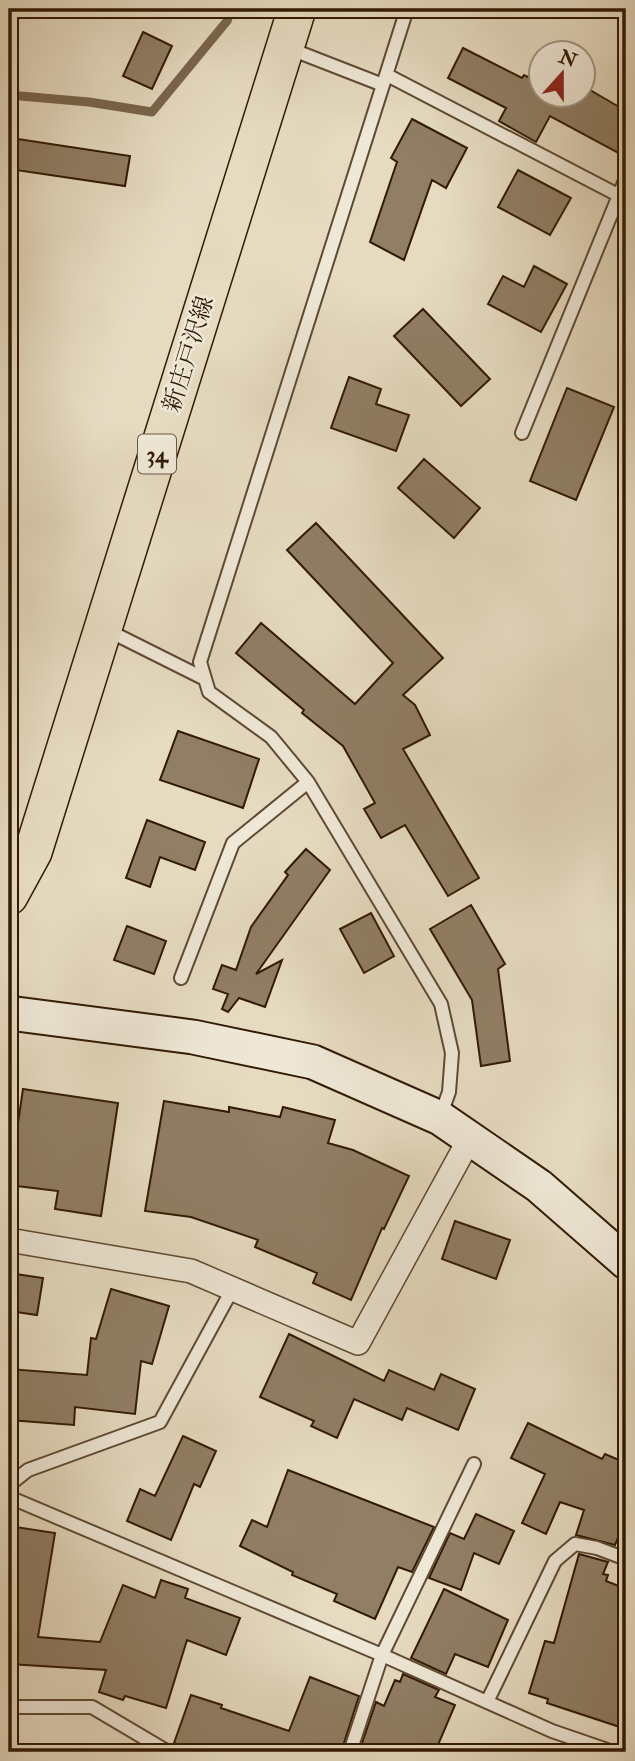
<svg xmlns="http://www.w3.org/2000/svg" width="635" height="1761" font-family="'IM FELL Double Pica','Noto Serif JP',serif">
<rect width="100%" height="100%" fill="#e6dbc1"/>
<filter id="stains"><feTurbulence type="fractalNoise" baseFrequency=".00286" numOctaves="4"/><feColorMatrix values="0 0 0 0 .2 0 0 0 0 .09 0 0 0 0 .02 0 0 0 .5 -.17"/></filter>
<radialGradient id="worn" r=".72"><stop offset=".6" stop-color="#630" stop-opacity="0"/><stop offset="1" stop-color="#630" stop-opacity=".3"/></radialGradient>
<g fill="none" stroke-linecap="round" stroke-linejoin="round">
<!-- stream -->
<path stroke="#79664e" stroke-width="9" d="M9 95 89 102 152 112 227 21 231 9"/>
</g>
<!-- building -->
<path fill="#907e65" stroke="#321a02" stroke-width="2" d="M143 32 172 46 152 89 123 76Z
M463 48 522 78 524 75 538 82 541 78V94H583V86L626 111V157L550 116 536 142 499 121 506 108 448 78Z
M412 119 467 148 446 188 432 180 404 260 370 242 397 162 391 158Z
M11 138 130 156 125 186 9 169Z
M518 170 571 198 550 235 498 207Z
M534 266 567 284 541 332 488 304 503 276 524 287Z
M423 309 490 379 461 406 394 336Z
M349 377 381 389 376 404 409 415 396 451 331 428Z
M567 388 614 407 576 500 530 481Z
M424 459 480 508 454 538 398 488Z
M316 523 443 658 403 695 415 705 430 735 403 749 479 878 448 896 405 825 381 838 364 809 375 803 343 746 302 713 304 710 236 653 261 623 355 704 393 663 287 550Z
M178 731 259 759 243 808 160 780Z
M147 820 205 842 195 870 160 857 150 887 126 878Z
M306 849 330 870 256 974 282 960 265 1007 239 998 228 1012 222 1009 228 994 213 989 222 965 236 970 251 927 288 875 285 872Z
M471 905 505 964 498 969 510 1061 481 1066 472 1000 430 929Z
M371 913 394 956 364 973 340 929Z
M127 926 166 941 154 974 114 960Z
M23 1089 118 1103 101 1216 55 1209 58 1191 9 1185V1156L13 1157Z
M164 1101 229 1112V1107L280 1117 283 1107 335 1120 328 1143 353 1150 409 1176 384 1229 382 1228 351 1300 313 1283 317 1273 255 1247 258 1240 191 1217 145 1211Z
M455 1221 510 1240 496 1279 442 1259Z
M9 1273 43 1278 37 1315 9 1311Z
M111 1289 169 1306 152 1364 141 1361 135 1414 75 1407 74 1425 9 1420V1369L87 1375 91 1338 96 1339Z
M289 1334 384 1381 389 1370 434 1390 441 1374 475 1389 458 1430 407 1408 402 1420 354 1399 337 1438 311 1426 314 1421 260 1397Z
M528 1423 602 1459 605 1454 626 1463V1519L615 1545 576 1535 584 1510 560 1502 546 1534 522 1523 545 1474 511 1458Z
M183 1436 216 1451 200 1487 194 1484 171 1540 127 1521 140 1489 155 1496Z
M288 1470 434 1527 412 1572 398 1567 375 1619 334 1601 337 1594 292 1575 293 1572 240 1546 252 1520 267 1527Z
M476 1514 514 1531 499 1564 474 1553 461 1590 429 1578 450 1533 464 1539Z
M9 1526 55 1533 38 1637 100 1642 123 1585 155 1598 161 1580 188 1589 185 1598 240 1618 226 1655 187 1640 166 1708 125 1696 123 1700 99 1692 106 1670 9 1664Z
M579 1554 608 1562 603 1574 608 1575 606 1581 626 1589V1729L547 1703 548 1699 529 1693 545 1641 554 1643Z
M444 1589 508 1620 488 1667 455 1654 446 1674 411 1658Z
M403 1674 439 1690 435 1697 455 1705 435 1752H359L376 1702 384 1706 395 1680 400 1682Z
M310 1677 359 1696 341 1752H202L174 1743 191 1695 222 1705 221 1708 289 1731Z"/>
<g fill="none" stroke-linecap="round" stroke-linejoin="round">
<defs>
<path id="lane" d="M407 9 200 662 209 692 271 737 308 782 441 1004 452 1053 449 1092 440 1117
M288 48 383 85
M387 75 618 195
M522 433 626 178
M105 629 205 679
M181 978 233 843 308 782
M9 1485 28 1470 160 1422 233 1288
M9 1497 382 1655 552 1731 613 1752
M487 1702 555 1561 575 1544 597 1548 626 1559
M9 1707H92L168 1752
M350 1752 382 1655 474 1464"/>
<path id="street" d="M9 1240 191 1271 358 1343 470 1138"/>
<path id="secondary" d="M9 1013 193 1037 313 1062 440 1118 539 1186 626 1262"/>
<path id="primary" d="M9 896 33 852 297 9"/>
</defs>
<!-- lane casing -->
<use href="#lane" stroke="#5f4a32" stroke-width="16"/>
<!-- street casing -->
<use href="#street" stroke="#5f4a32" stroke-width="26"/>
<!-- secondary casing -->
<use href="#secondary" stroke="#321a02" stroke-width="37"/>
<!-- primary casing -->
<use href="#primary" stroke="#321a02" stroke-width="40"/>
<!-- lane -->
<use href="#lane" stroke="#efe8d7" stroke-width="12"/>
<!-- street -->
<use href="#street" stroke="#efe8d7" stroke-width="23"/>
<!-- secondary -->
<use href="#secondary" stroke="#efe8d7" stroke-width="33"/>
<!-- primary -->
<use href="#primary" stroke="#e6dbc1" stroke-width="37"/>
</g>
<g text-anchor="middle" stroke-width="5" stroke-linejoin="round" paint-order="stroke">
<!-- shield labels -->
<rect fill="#efe8d7" stroke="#6b5842" stroke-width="2" x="138" y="434.5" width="38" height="39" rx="5"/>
<g font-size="23" font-weight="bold" fill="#321a02">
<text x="157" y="462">34</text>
</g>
<!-- street labels -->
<g font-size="24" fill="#321a02" stroke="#efe8d7">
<text transform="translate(188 354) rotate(-73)" y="8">新庄戸沢線</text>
</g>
</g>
<!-- margin -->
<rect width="635" height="1761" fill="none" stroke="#e6dbc1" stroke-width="35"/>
<rect x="10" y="10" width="614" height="1740" fill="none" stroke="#321a02" stroke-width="3.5"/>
<rect x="18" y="18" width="600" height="1726" fill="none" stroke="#321a02" stroke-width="2"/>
<!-- north arrow -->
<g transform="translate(562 74) rotate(21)"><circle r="33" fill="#efe8d7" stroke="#a39682" stroke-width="2"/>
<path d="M0-5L12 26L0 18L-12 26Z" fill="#8f2418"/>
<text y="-10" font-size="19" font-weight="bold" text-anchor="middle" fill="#321a02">N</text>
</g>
<rect width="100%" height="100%" filter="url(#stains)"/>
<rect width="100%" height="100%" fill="url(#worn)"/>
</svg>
